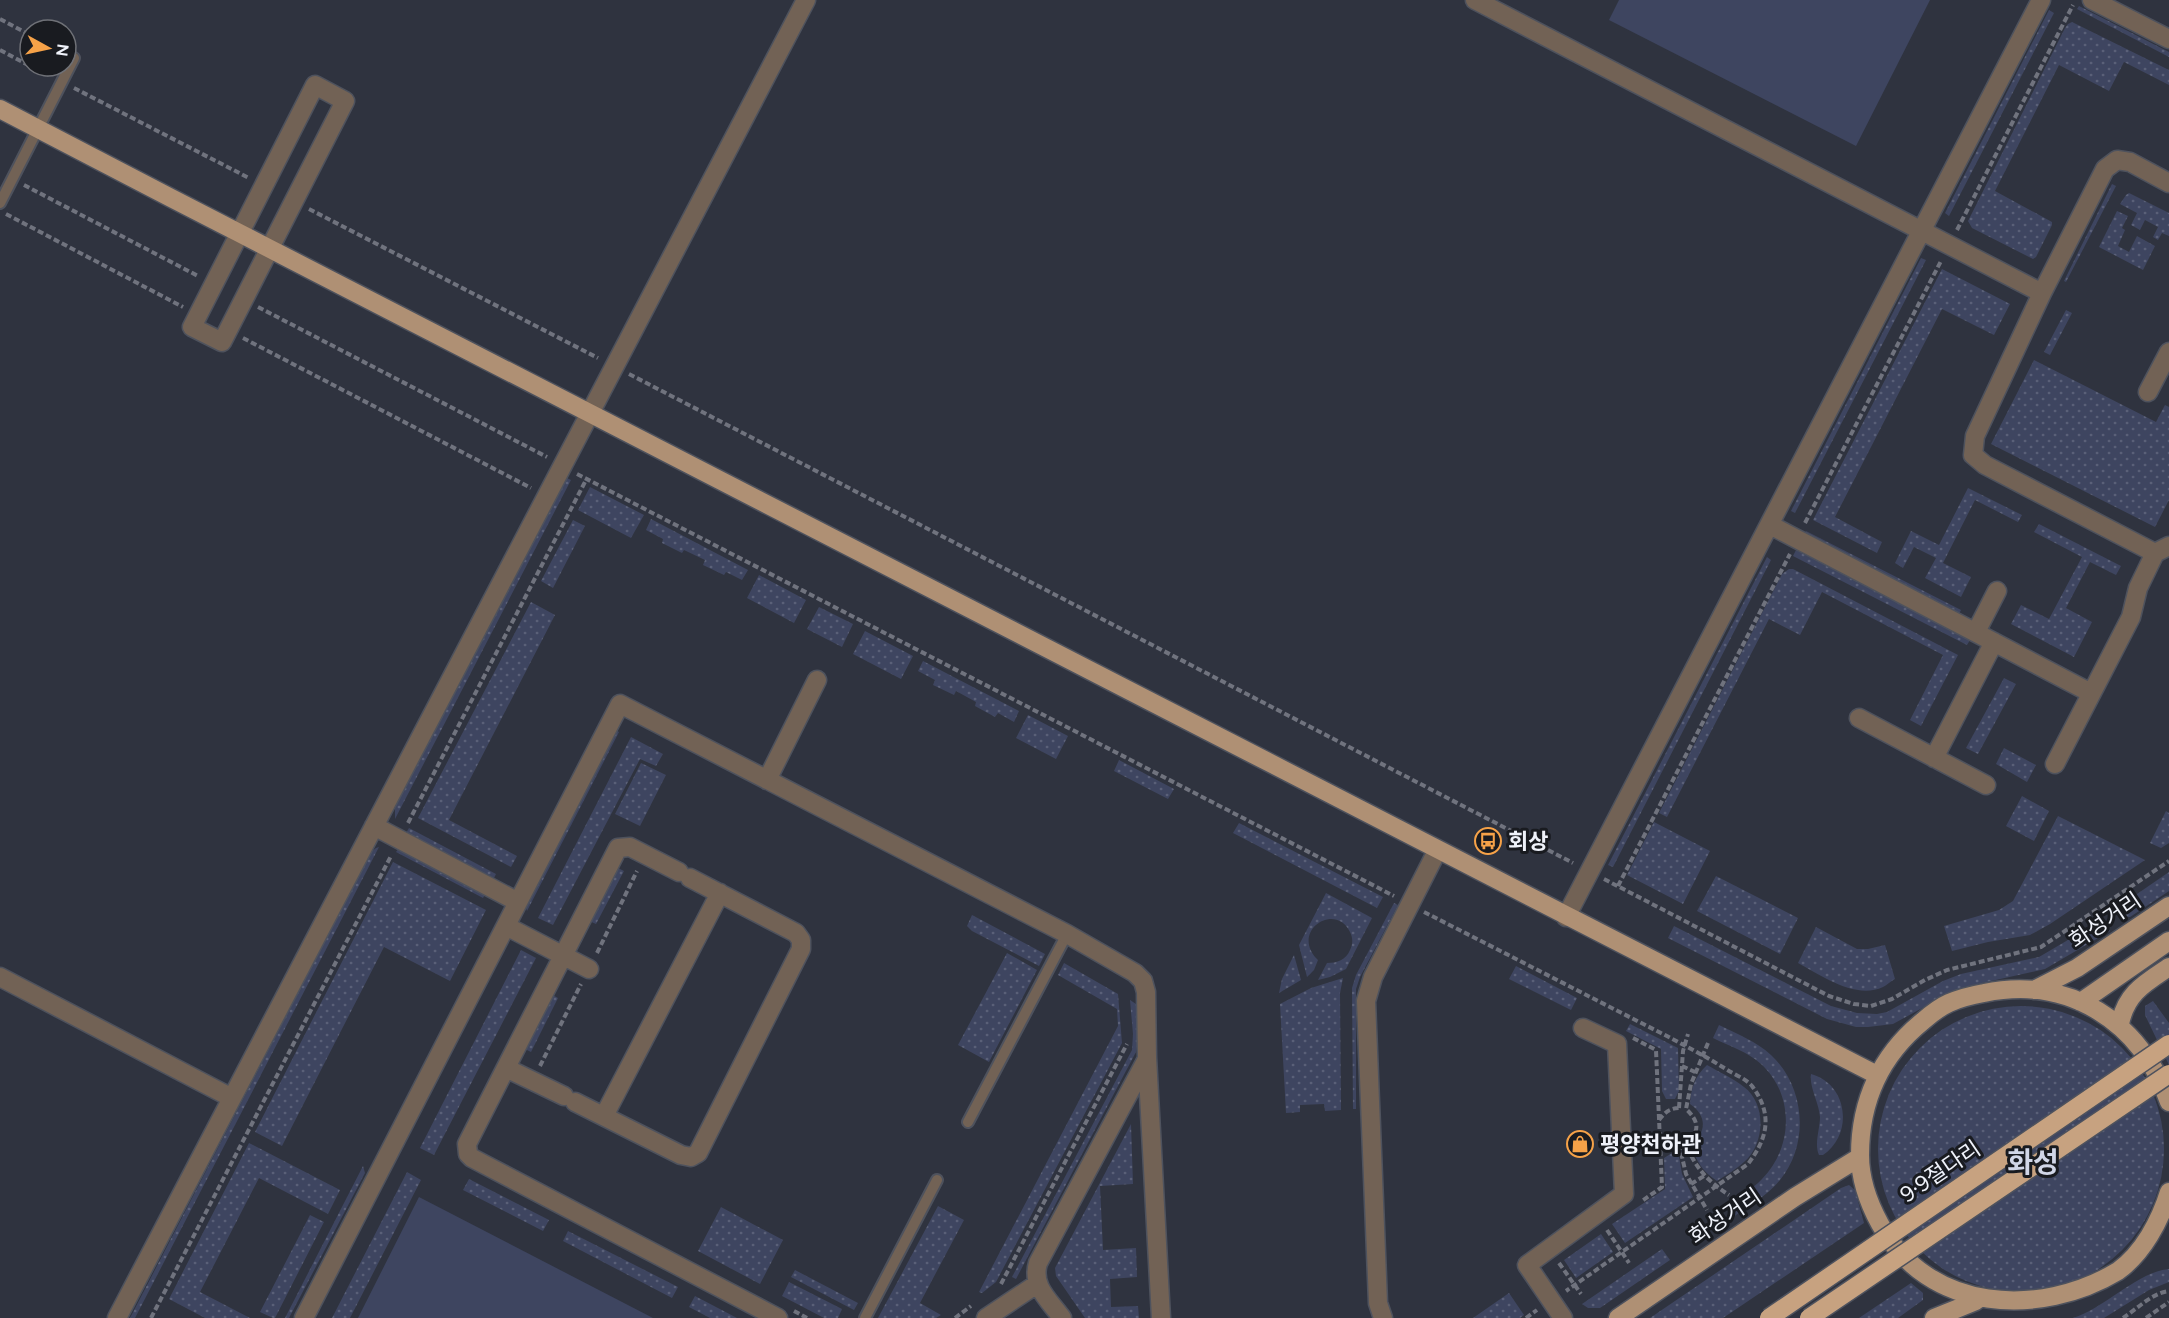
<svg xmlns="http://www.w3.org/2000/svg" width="2169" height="1318" font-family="Figtree,'Noto Sans KR',sans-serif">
<defs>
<pattern id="grass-dots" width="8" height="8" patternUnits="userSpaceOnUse" patternTransform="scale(1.5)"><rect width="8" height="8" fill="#3e4560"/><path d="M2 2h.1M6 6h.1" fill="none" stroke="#5a6078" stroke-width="1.8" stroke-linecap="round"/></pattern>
</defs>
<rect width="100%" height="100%" fill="#2f333f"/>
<!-- grass -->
<path fill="url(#grass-dots)" d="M2079 6 2169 52V57L2077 9Z
M2049 10 2054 13 1949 216 1945 213Z
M2072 22 2169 70V85L2124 62 2109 91 2059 65 1995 191 2052 222V225L2036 257 2033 259 1972 228 1968 221 2065 28 2068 24Z
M2112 184 2116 186 2066 282 2064 281Z
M2129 193 2169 213V236L2162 233 2158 240 2153 237 2158 227 2145 220 2140 230 2131 225 2137 213 2120 204 2126 195Z
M2117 211 2128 216 2122 228 2125 230 2118 246 2129 252 2137 236 2155 246 2143 270 2099 247Z
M1921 258 1926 260 1795 513 1791 511Z
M1942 269 2010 304 1994 335 1942 309 1835 517 1882 542 1877 553 1813 520Z
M2066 310 2072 313 2050 355 2044 352Z
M2034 360 2156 422 2165 405 2169 407V500L2155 527 1991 444Z
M565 477 571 480 395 819V806Z
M590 487 644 515 631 538 578 510Z
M1968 488 2022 515 2018 522 1975 500 1943 563 1971 577 1961 597 1925 578 1936 558 1914 547 1903 568 1895 563 1911 531 1939 545Z
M651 519 748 570 742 580 726 572 724 575 703 565 705 560 684 550 682 553 662 543 663 539 646 530Z
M573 520 585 526 553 588 541 581Z
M2039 524 2121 566 2116 575 2090 562 2066 608 2092 622 2074 657 2011 624 2021 605 2049 619 2082 557 2034 532Z
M1806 531 1961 610 1959 614 1804 534Z
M1796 550 1970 640 1967 645 1793 556Z
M1767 557 1771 560 1613 867 1608 865Z
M1789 569H1793L1958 655 1921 726 1910 720 1943 655 1822 592 1800 635 1769 619 1667 817 1659 813 1782 574Z
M759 575 806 600 794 623 747 598Z
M531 602 555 615 449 820 517 856 511 867 418 818Z
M819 607 853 624 842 647 807 629Z
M865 631 913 656 901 679 853 654Z
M923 661 1019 711 1014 722 998 713 995 717 975 706 976 702 956 691 954 695 933 685 935 680 918 671Z
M2004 678 2016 684 1978 754 1966 748Z
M1028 715 1068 736 1056 759 1016 738Z
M615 730 619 732 527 911 526 907Z
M631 737 663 754 656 766 640 759 553 925 538 918Z
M2004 748 2036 765 2027 782 1996 764Z
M1119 760 1174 789 1168 799 1114 771Z
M641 763 666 775 640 826 615 814Z
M2022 796 2049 811 2034 841 2006 826Z
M2166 811 2169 813V843L2161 848 2150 843Z
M2058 816 2145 860 2050 924 2030 935 1988 942 1952 951 1944 926 1999 910 2013 901Z
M1654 822 1710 851 1683 904 1627 875Z
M1239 823 1383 897 1377 908 1233 833Z
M409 828 496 874 494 878 406 833Z
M379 847 135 1318H130L371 852 376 848Z
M399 848 486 893 483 898 396 852Z
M393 862 486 910 450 981 384 947 282 1146 255 1132Z
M614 866 624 871 596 924 587 920Z
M2169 872V891L2130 917H2124L2121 912V905Z
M1716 876 1798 918 1780 954 1697 911Z
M1326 893 1372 918 1346 969 1330 977 1318 980 1327 963C1337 963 1346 960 1350 950 1353 944 1353 938 1350 932 1335 901 1289 932 1318 960L1314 970 1307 977 1299 945Z
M1394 903 1398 905 1360 977 1356 989V1109H1353L1352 988 1356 975Z
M972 915 1045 954 1039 966 972 931 967 926Z
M2102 920 2110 931 2045 969 1964 987 1948 994 1893 1024 1868 1027H1856L1827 1019 1668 938 1674 926 1831 1006 1857 1013 1877 1014 1887 1012 1943 981 1961 974 2039 957Z
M1816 927 1857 949H1868L1885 945 1895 979C1891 981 1887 985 1883 987 1855 1000 1821 975 1798 963Z
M521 950 536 958 434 1155 420 1148Z
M1007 953 1037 970 989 1062 958 1045Z
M1294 955 1301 980 1279 993 1282 979Z
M1064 963 1118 994 1122 1043 996 1282 982 1293 979 1292 1118 1026 1117 1009 1058 975Z
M1516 966 1577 998 1571 1010 1509 979Z
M1343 978 1340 993 1341 1110 1325 1111 1324 1104 1300 1105V1112L1286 1113 1280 1004 1311 988Z
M549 993 558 998 531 1052 521 1047Z
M1130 1000 1136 1004 1139 1035 1136 1052 1016 1279 1012 1277 1132 1050 1133 1034Z
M2153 1001 2169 1023V1065L2145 1015V1006Z
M1878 1149a143 143 0 1 1 286 0a143 143 0 1 1-286 0Z
M1630 1024 1678 1048 1679 1091 1675 1099H1666L1662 1091 1661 1049 1626 1031Z
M1719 1025C1737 1034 1756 1041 1771 1055 1805 1086 1810 1144 1780 1180 1767 1196 1749 1206 1733 1217L1725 1206C1737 1197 1752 1190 1762 1179 1793 1148 1795 1095 1761 1064 1748 1052 1729 1046 1713 1038Z
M1707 1065C1719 1072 1733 1078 1744 1087 1767 1104 1765 1144 1744 1162 1737 1169 1726 1175 1717 1181 1702 1171 1696 1161 1691 1144 1707 1133 1707 1115 1690 1104 1691 1088 1695 1076 1707 1065Z
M1811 1074C1848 1084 1854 1134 1823 1155H1819C1814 1144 1820 1129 1820 1117 1819 1103 1809 1087 1811 1074Z
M1131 1124 1133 1184 1100 1186 1103 1250 1136 1248 1137 1277 1110 1279 1111 1307 1138 1306 1139 1318H1085L1056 1276 1055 1268Z
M249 1143 340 1190 328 1214 259 1178 200 1292 250 1318H205L169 1299Z
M1672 1153 1679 1156 1682 1174 1693 1197 1625 1243 1612 1224 1665 1189 1664 1158Z
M363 1166 365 1173 289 1318H285Z
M407 1172 421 1180 350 1318H332Z
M469 1179 549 1220 543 1231 463 1190Z
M1849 1185 1855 1190 1864 1223 1723 1318H1650L1841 1188Z
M938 1206 964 1220 920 1303 941 1315 936 1318H878Z
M721 1207 783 1240 760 1284 698 1251Z
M310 1215 324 1222 275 1318H273L260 1312Z
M568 1231 678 1287 672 1298 563 1241Z
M1601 1234 1613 1252 1576 1278 1564 1260Z
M1662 1249 1670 1260 1600 1308H1588L1582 1304Z
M2169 1269V1282L2149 1290 2104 1318H2073C2105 1308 2137 1272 2169 1269Z
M795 1270 858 1303 854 1310 791 1277Z
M789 1282 842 1309 838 1318H824L782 1296Z
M1911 1283 1923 1293V1300L1898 1318H1859Z
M1509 1293 1524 1315 1520 1318H1473Z
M695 1296 737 1318H710L689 1307Z"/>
<!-- pitch -->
<path fill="#3e4560" d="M1619 0H1930L1856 146 1609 20Z
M419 1197 653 1318H358Z"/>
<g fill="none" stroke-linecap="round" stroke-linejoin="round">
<defs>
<path id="lane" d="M0 203 74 58
M968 1122 1067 934
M865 1318 937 1180"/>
<path id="street" d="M1475 0 2042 293
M2092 0 2169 39
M315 85 345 101 222 342 192 327Z
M2148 392 2169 352
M1770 525 2091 693
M2155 553 1985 465 1973 455 1975 436 2042 293 2105 169 2117 160 2130 162 2169 183
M1976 632 1997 591
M1859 718 1986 785
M1934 758 1994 642
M2055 764 2131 617 2138 588 2155 553 2169 546
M767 780 817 680
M374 826 518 902
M679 872 630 847 618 848 467 1144 468 1154 472 1158 778 1318
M1566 917 2041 0
M506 926 589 969
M0 977 232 1098
M506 1068 564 1096
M575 1102 681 1155 691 1157 698 1153 801 949V940L796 933 690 878
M604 1116 720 893
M117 1318 806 0
M304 1318 620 704 1067 934 1135 973 1143 981 1146 992 1147 1057 1161 1318
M986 1318 1037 1284
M1062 1318C1049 1300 1031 1286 1038 1263L1147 1059
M1383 1318 1378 1303 1366 1001 1373 977 1437 851
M1563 1318 1527 1265 1624 1194 1617 1044 1583 1028"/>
<path id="primary" d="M0 109C624 434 1249 757 1877 1075
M2034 990 2077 968 2169 906
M2081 1002 2169 941
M2120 1024C2126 993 2145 983 2169 967
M2169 1102C2141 1022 2069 975 1984 993 1973 995 1960 998 1949 1003 1940 1007 1931 1014 1923 1021 1881 1055 1860 1101 1860 1155 1860 1179 1869 1204 1880 1224 1928 1313 2040 1318 2118 1271 2143 1253 2160 1221 2169 1192
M1618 1318 1795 1197 1860 1157
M1934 1318 1976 1301"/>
</defs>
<!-- lane casing -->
<use href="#lane" stroke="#4e525d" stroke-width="14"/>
<!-- street casing -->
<use href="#street" stroke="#4e525d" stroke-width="21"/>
<!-- primary casing -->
<use href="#primary" stroke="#4e525d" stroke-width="21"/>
<!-- path -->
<path stroke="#70737e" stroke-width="4" stroke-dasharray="6 3" stroke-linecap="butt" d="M0 19 30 35
M0 50 30 66
M31 66 49 75
M74 88 249 178
M24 185 198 276
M309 209 598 358
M6 214 183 307
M1957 230 2073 5
M258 307 547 457
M243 338 531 488
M629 374 1573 863
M577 474 1394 896
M1805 523 1941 261
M408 823 586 480
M1604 879 1829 996 1854 1004 1871 1006 1892 999 1925 980 1947 970 2041 947 2169 861
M1618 886 1790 554
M1424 912C1503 952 1582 993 1661 1033 1684 1045 1707 1057 1729 1071 1736 1075 1746 1079 1752 1086 1773 1114 1768 1138 1748 1164L1566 1291
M597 953 637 871
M1633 1038 1656 1050 1662 1187 1642 1201
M1708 1043 1691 1084 1686 1109C1699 1121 1701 1132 1685 1143 1696 1168 1706 1180 1729 1195
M540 1066 581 984
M1682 1066 1695 1072
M1679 1108 1683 1051 1688 1034
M1659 1120C1665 1112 1670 1108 1680 1108
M1659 1135 1672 1144 1685 1143
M1679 1144 1686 1174 1707 1210
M1691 1184 1704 1176
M1607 1230 1629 1263
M1559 1263 1581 1294
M1001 1284 1127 1044
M794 1311 807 1318
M151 1318 391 856
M955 1318 971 1306
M1526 1318 1537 1310
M2123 1318C2137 1309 2152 1293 2169 1291
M2146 1318 2169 1302"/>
<!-- lane -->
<use href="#lane" stroke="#726255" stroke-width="10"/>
<!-- street -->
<use href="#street" stroke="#726255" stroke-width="18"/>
<!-- primary -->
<use href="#primary" stroke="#af9074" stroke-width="18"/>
<defs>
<path id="highway-bridge" d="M1769 1318 2169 1044
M1809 1318 2169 1074"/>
</defs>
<!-- highway-bridge casing -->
<use href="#highway-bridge" stroke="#4e525d" stroke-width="21" stroke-linecap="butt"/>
<!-- highway-bridge -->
<use href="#highway-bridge" stroke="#c7a280" stroke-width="18"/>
</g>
<!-- icons -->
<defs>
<symbol id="bus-ring" viewBox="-11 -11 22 22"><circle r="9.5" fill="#191b20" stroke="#f6a248" stroke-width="1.5"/><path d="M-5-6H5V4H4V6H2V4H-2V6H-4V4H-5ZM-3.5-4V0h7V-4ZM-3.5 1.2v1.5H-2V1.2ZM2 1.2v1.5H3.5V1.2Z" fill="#f6a248"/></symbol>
<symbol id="shop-ring" viewBox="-11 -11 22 22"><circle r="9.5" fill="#191b20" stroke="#f6a248" stroke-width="1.5"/><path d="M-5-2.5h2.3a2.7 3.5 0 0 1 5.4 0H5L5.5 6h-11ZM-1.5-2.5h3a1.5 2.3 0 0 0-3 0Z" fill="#f6a248"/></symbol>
</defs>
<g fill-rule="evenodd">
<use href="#bus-ring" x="1473" y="826" width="30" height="30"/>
<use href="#shop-ring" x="1565" y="1129" width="30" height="30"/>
</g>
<g text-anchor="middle" stroke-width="6" stroke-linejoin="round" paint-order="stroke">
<!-- poi labels -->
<g font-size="22" font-weight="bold" fill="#eff2fa" stroke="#191b20" text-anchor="start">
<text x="1508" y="849">회상</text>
<text x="1600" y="1152">평양천하관</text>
</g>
<!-- street labels -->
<g font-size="22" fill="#eff2fa" stroke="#191b20">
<text transform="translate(2105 920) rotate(-34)" y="8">화성거리</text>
<text transform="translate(1940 1171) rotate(-34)" y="8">9·9절다리</text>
<text transform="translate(1725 1216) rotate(-34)" y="8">화성거리</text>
</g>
<!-- district labels -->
<g font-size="28" font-weight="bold" fill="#d1d6e7" stroke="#191b20">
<text x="2033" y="1172">화성</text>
</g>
</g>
<!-- north arrow -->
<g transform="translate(48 48) rotate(98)"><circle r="28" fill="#191b20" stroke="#6f7177" stroke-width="1.5"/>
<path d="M0-4.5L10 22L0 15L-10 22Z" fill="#f6a248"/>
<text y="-9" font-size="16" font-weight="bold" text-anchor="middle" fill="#eff2fa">N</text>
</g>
</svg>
